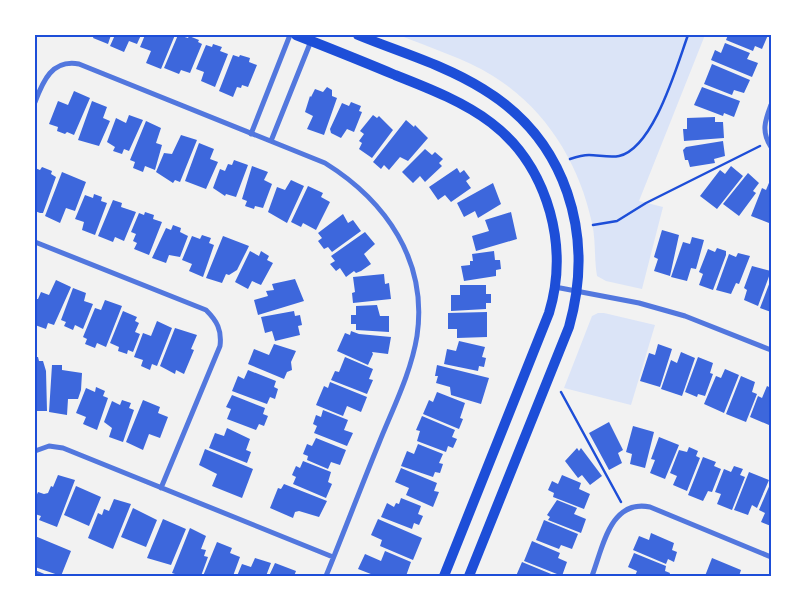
<svg xmlns="http://www.w3.org/2000/svg" width="806" height="611" font-family="'Source Serif 4',serif">
<rect width="100%" height="100%" fill="#f2f2f2"/>
<!-- green -->
<path fill="#dbe4f7" d="M399 35H705L639 201 663 207 642 289 606 281 597 276C594 259 596 241 592 223 579 163 546 109 493 76 464 58 430 48 399 35Z
M598 313H604L655 325 631 405 564 388 592 316Z"/>
<!-- building -->
<path fill="#3d67dc" d="M94 35H111L108 44 93 38Z
M115 35H141L137 44 129 41 124 52 110 46Z
M145 35H175L161 69 146 63 151 51 140 47Z
M178 35 188 38 189 36 199 40 198 42 202 44 190 73 181 70 179 74 164 68Z
M728 35H768L762 49 755 46 753 51 726 40Z
M725 43 750 53 747 59 758 63 752 77 711 60 715 50 721 53Z
M213 44 222 47 220 51 228 54 215 87 201 81 204 72 196 69 206 45 212 47Z
M233 55 239 57 240 55 250 58 249 62 257 65 248 87 242 85 241 88 237 87 233 97 219 91Z
M712 64 750 80 744 93 734 90 732 95 704 84Z
M327 87 332 90V96L337 98 324 135 307 129 313 116 305 112 310 96 311 97 315 89 323 92Z
M702 87 740 101 734 117 724 113 723 116 694 105Z
M74 91 90 98 74 135 67 132 65 134 57 131 58 127 49 124 58 101 68 105Z
M92 101 107 107 103 118 110 121 99 146 78 140Z
M351 102 361 106 359 111 362 112 354 132 347 129 341 138 331 133 330 129 342 103 349 106Z
M129 115 143 120 129 151 124 149 122 154 113 151 115 147 107 142 116 118 126 123Z
M373 115 377 118 379 116 393 130 372 158 359 149 362 143 359 141 364 134 360 131Z
M715 117V122H723L724 138 684 141 683 129H687V118Z
M406 120 414 127 415 125 428 138 408 161 400 157 389 170 384 165 381 169 373 162Z
M146 121 161 128 156 143 162 145 155 170 145 166 143 172 133 168 135 162 130 160Z
M181 135 197 140 180 182 175 180 173 183 156 172 164 153 172 154Z
M723 141 725 156 714 159 715 163 690 167 688 160H685L683 150 686 147Z
M199 143 214 149 210 159 218 162 206 189 185 181Z
M425 149 432 155 435 152 443 159 439 163 442 166 425 182 420 176 413 183 402 172Z
M234 160 248 165 236 197 226 194 225 196 213 188 220 169 225 171 228 164 232 165Z
M252 166 268 172 264 180 272 184 263 208 255 206 254 209 245 206 247 201 242 199Z
M731 166 743 176 717 209 700 196 720 170 725 174Z
M42 167 52 171 51 174 56 177 43 213H40L35 211V168L40 170Z
M457 168 460 173 464 170 470 178 466 181 471 188 451 202 445 195 438 200 429 187Z
M62 172 86 182 75 211 66 208 60 223 45 216Z
M748 173 759 183 753 191 756 193 739 216 723 204Z
M771 178V219L769 223 751 216 762 188 766 190Z
M291 180 304 186 287 223 268 212 277 187 285 190Z
M493 183 501 204 478 218 475 211 464 217 457 203Z
M308 186 323 193 321 197 330 202 316 230 303 223 301 227 291 222Z
M94 194 102 197 101 201 107 203 95 235 82 230 84 222 75 219 85 195 93 198Z
M113 200 122 203 121 207 136 212 124 241 115 237 113 242 98 236Z
M145 212 154 215 153 219 162 222 149 255 134 249 137 243 133 241 136 234 131 232 139 213 144 215Z
M511 212 517 239 476 251 472 236 489 231 485 220Z
M343 214 348 223 353 220 361 231 332 252 328 247 324 249 318 241 322 238 318 233Z
M173 225 181 228 180 232 188 236 180 257 169 255 166 263 152 258 166 228 171 230Z
M662 230 679 235 670 276 654 271 658 259 654 257Z
M365 232 375 244 364 254 371 264 361 271 356 273 354 271 346 277 340 268 336 271 330 264 335 261 331 256Z
M202 235 211 238 209 243 214 245 203 277 189 271 192 264 182 260 192 236 200 239Z
M223 236 249 246 237 270 229 275 226 274 222 283 206 278Z
M692 237 704 240 696 269 691 268 687 281 671 277 683 242 690 244Z
M717 248 726 251V255L713 290 699 285 703 274 699 272 708 249 715 252Z
M250 251 259 256 261 251 269 256 267 260 273 263 261 285 252 281 248 289 235 282Z
M494 251 495 260H500L501 269 496 270V276L464 281 461 266 470 265V261H473L472 254Z
M738 253 750 256 739 284 736 283 731 294 716 290 729 254 736 257Z
M752 266 771 271 758 306 744 300 747 290 744 288Z
M384 274 385 284 389 283 391 299 353 303 352 293 355 292 353 277Z
M295 279 304 301 258 315 254 300 268 296 266 291 274 290 272 284Z
M771 279V312L760 308Z
M56 280 71 287 54 325 48 323 46 329 35 325 37 319 35 318V299H38L41 292 49 295Z
M460 285H486V294H491V303H486V309L451 311V295H460Z
M73 288 86 293 84 301 93 304 83 329 75 325 73 330 64 326 66 322 61 320Z
M105 300 122 306 106 347 97 343 95 348 85 344 87 339 83 337 95 308 101 310Z
M377 305 380 316H389V332L356 330V324H351V315H356V306Z
M123 311 137 317 135 321 139 323 135 332 140 334 133 352 128 350 127 354 118 351 119 347 110 343Z
M294 311 295 316 300 315 302 325 298 326 300 335 275 341 272 331 265 333 261 317Z
M487 312V337L457 338V329H448V313Z
M157 321 172 328 157 366 152 364 150 370 141 366 143 360 134 357 143 333 151 336Z
M175 328 197 335 191 349 194 350 184 374 176 370 175 374 160 366Z
M351 331 359 334 391 337 388 354 372 352 373 354 368 365 337 351 345 333 350 335Z
M459 341 485 347 482 357 486 358 484 367 479 366 478 371 444 364 447 349 456 351Z
M274 344 296 351 291 362 292 370 287 372 284 379 248 364 254 349 269 355Z
M658 344 672 349 660 387 640 381 649 353 655 355Z
M681 352 695 358 682 396 661 389 671 360 677 363Z
M35 357H38L39 361H43L46 371 47 411H36L35 408Z
M345 357 373 369 369 379 373 380 367 394 331 380 335 371 339 372Z
M698 357 713 363 710 373 713 374 705 396 698 394 697 397 685 392Z
M52 365H62V370L82 373 81 390 78 399H68L67 415 49 412Z
M437 365 489 378 481 404 451 395 450 387 436 383 438 376H435Z
M725 369 739 375 724 413 704 404 716 376 721 378Z
M248 370 276 381 274 387 278 389 275 399 270 397 267 404 232 391 238 376 244 379Z
M741 376 755 382 752 392 757 394 746 422 726 414Z
M330 382 367 397 361 412 347 406 343 416 316 405 324 386 328 388Z
M767 386 771 388V419L769 425 750 417 758 396 762 398Z
M96 387 105 391 103 396 108 398 97 430 83 424 86 417 76 413 86 388 95 392Z
M437 392 465 403 460 418 463 419 459 429 423 414 429 400 433 402Z
M232 395 265 408 263 414 268 416 264 426 259 424 256 430 227 419 231 409 226 407Z
M122 400 131 403 129 408 134 410 123 442 109 437 112 428 104 422 112 401 120 405Z
M143 400 160 407 158 413 168 417 160 438 149 434 143 450 126 442Z
M323 410 348 420 344 430 353 433 347 446 314 433 317 426 313 424 316 415 321 417Z
M422 416 455 430 452 437 457 439 453 448 448 446 446 452 417 441 420 431 416 430Z
M609 422 623 450 618 453 622 463 609 470 589 433Z
M633 426 654 432 645 468 630 464 632 454 626 452Z
M227 428 250 439 246 450 251 452 247 463 209 448 215 433 224 436Z
M659 437 679 445 665 479 650 473 655 460 651 459Z
M316 438 346 450 340 465 331 462 328 469 307 460 308 456 303 454 307 444 312 446Z
M418 444 443 454 439 463 443 464 440 473 435 472 433 477 401 466 407 451 414 454Z
M689 447 698 451 696 456 700 458 687 491 673 485 677 476 670 473 679 450 687 452Z
M577 448 579 451 581 448 602 476 590 485 582 475 578 478 565 461Z
M205 449 253 469 242 498 212 486 217 474 199 465Z
M703 457 716 462 714 466 721 469 712 492 708 491 703 501 688 495Z
M303 461 331 472 328 482 332 484 326 498 293 484 296 477 292 475 296 466 300 468Z
M734 466 743 469 740 475 745 477 732 510 717 504 721 494 715 492 724 469 731 472Z
M401 468 437 483 434 491 439 492 433 507 406 495 409 488 395 482Z
M749 472 769 480 757 508 752 505 748 515 734 510Z
M58 475 75 480 57 527 39 520 41 516 35 514V499L38 492 44 494 48 493 51 486 53 487Z
M562 475 581 483 579 489 590 494 584 509 553 497 554 493 548 490 552 481 558 484Z
M771 482V526L761 522 765 513 759 510Z
M284 484 327 501 319 517 299 511 295 512 293 518 270 508 278 488 281 489Z
M76 486 101 497 89 526 64 515Z
M401 498 421 506 418 514 423 516 419 525 414 523 412 529 381 517 387 503 394 507 396 503 399 504Z
M114 499 131 504 113 549 88 538 98 513 102 515 104 509 109 511Z
M557 500 577 508 574 514 586 519 581 533 548 520 550 517 547 515Z
M133 508 157 520 146 547 121 537Z
M163 519 186 529 171 565 147 558Z
M378 519 422 538 413 560 380 546 382 540 371 535Z
M544 520 578 534 572 549 561 545 559 549 536 540Z
M190 528 206 536 201 549 206 550 204 556 208 557 201 576H181L172 573Z
M651 533 674 543 672 550 677 552 674 562 668 559 666 564 633 550 639 536 649 540Z
M35 536 71 551 61 576 35 567Z
M532 541 560 553 558 558 567 562 562 576 524 561Z
M217 542 232 548 230 553 240 557 233 576H203Z
M385 551 411 562 406 576H376L358 569 365 554 381 561Z
M634 553 666 566 665 571 670 573 669 576H635L637 571 628 567Z
M255 558 271 563 266 576H237L242 564 251 567Z
M712 558 741 570 739 576H705Z
M522 562 556 576H516Z
M275 563 296 571 294 576H269Z
M35 570 49 576H35Z"/>
<g fill="none" stroke-linecap="round" stroke-linejoin="round">
<!-- path -->
<path stroke="#1d4ed8" stroke-width="2.5" d="M570 159C576 157 582 155 589 155 598 155 610 158 619 156 654 148 677 65 688 35
M593 225 617 221 646 203 760 146
M561 392 621 502"/>
<!-- minor -->
<path stroke="#5277de" stroke-width="5" d="M35 102C43 81 52 59 79 64L325 163C386 201 428 261 417 336 411 373 393 408 379 443 361 487 344 532 326 576
M771 105C765 121 761 131 771 147
M251 134 290 35
M271 141 311 41V35
M35 242 206 310C217 321 222 330 220 346L161 488
M555 287 639 303 685 316 771 350
M35 451 49 446 63 448 333 557
M592 576C603 547 610 499 650 507L771 557"/>
<!-- secondary -->
<path stroke="#1d4ed8" stroke-width="10" d="M296 35C329 48 362 61 395 75 469 104 526 128 550 212 559 245 559 280 549 313L444 576
M358 35C399 52 445 65 483 89 567 140 595 235 569 327L469 576"/>
</g>
<!-- border -->
<rect width="806" height="611" fill="none" stroke="#ffffff" stroke-width="72"/>
<rect x="36" y="36" width="734" height="539" fill="none" stroke="#1d4ed8" stroke-width="2"/>
</svg>
